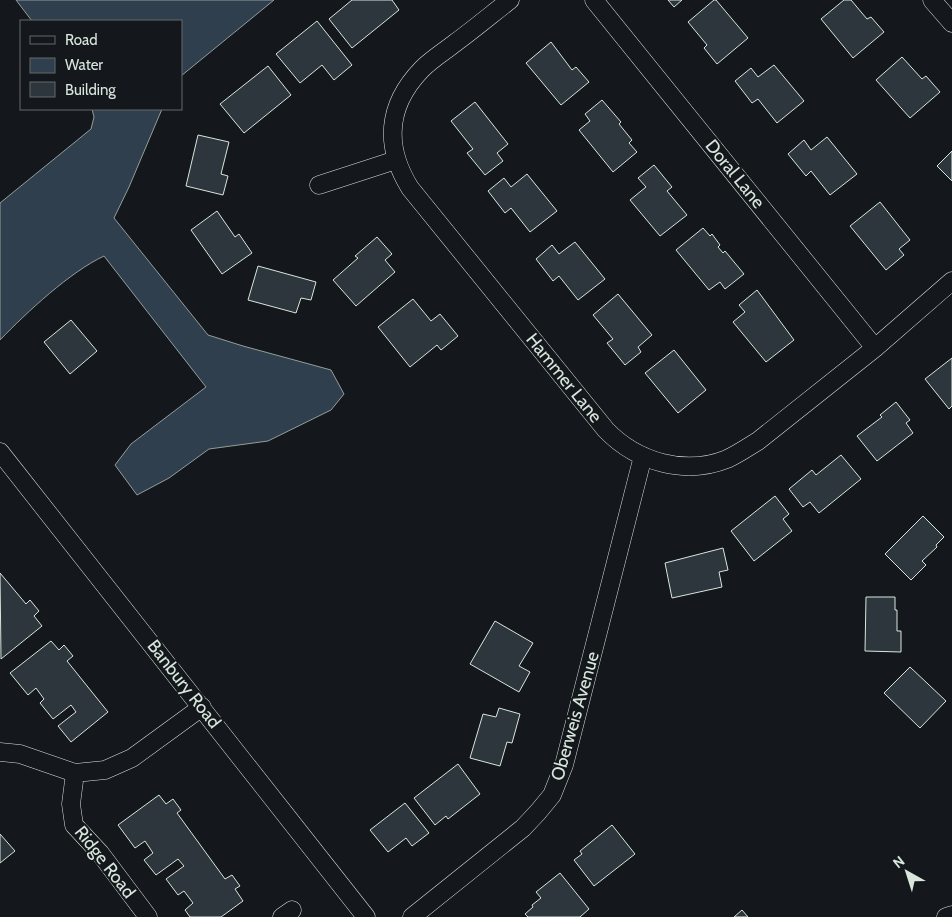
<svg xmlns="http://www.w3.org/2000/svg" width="952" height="917" font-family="Cabin,sans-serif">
<rect width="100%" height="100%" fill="#14181c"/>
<!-- water -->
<path fill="#2f3f4d" stroke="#939e99" d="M16 0H274L181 76V21H32Z
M92 109H162L129 187 114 218 208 335 243 346 331 370 344 394 331 410 268 441 209 449 169 478 137 495 115 465 131 444 206 387 104 256C70 272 27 312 0 340V203L91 129 94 117Z"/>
<!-- building -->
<path fill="#2c363c" stroke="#d8e6dc" d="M352 0H392L399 10 352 48 329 19Z
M668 0H682L674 7Z
M714 0H716L748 38 717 64 704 48 707 45 688 22Z
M844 0H851L867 19 871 17 884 32 853 58 821 19Z
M317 21 352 65 334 80 322 65 300 83 276 54Z
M551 42 572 70 576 67 589 82 561 105 526 63Z
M902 57 922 79 926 76 940 92 910 118 876 80Z
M774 65 804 101 777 123 758 99 752 103 735 81 751 68 758 77Z
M268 66 291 95 244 133 220 104Z
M602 100 621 122 619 124 632 140 629 143 637 152 613 172 579 130 590 121 585 114Z
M475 102 508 144 497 153 503 161 485 175 467 153 473 149 451 121Z
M198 135 229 142 221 174 228 176 223 195 186 186Z
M827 137 857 174 830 195 811 171 806 176 788 154 804 140 811 150Z
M952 151V181L937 166Z
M654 165 672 187 667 191 687 215 660 236 630 200 646 187 638 178Z
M527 174 557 211 530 232 511 208 505 213 488 191 504 178 511 187Z
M880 202 910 240 899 249 904 255 886 270 850 226Z
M217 211 235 237 239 234 252 253 222 274 191 230Z
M703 228 710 236 712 234 720 245 718 247 723 253 725 251 744 274 725 289 720 282 709 290 676 250Z
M377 237 392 254 385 260 395 272 356 306 333 280 358 258 355 256Z
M575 242 605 279 578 300 559 276 553 281 536 259 552 245 559 254Z
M258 266 316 282 311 300 301 298 296 313 248 300Z
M757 290 794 340 766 362 733 322 745 312 739 305Z
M618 294 652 335 638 347 641 352 625 365 607 343 613 339 593 315Z
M413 299 431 321 440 314 458 336 441 350 437 345 410 367 378 327Z
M71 320 97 351 70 374 44 342Z
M674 350 706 390 678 413 645 373Z
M952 358V406L949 409 925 379Z
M896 402 910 420 906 423 913 433 877 461 857 436 882 417 880 415Z
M841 455 861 479 819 513 810 502 803 507 789 489 812 470 816 475Z
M775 496 789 514 783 519 792 531 754 561 731 531Z
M923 516 944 537 936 545 937 547 922 561 926 565 911 580 885 554Z
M723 548 728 570 719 572 722 587 672 598 665 563Z
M0 573 26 604 30 600 39 611 34 616 42 626 1 659Z
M866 597H895V610H897V631H901V652L865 651Z
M495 621 533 643 519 666 530 672 519 692 470 664Z
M51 641 59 650 64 645 73 656 67 661 108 712 71 742 58 726 76 712 71 705 53 719 40 703 44 699 36 688 28 695 10 673Z
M910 667 946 701 920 728 884 693Z
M499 708 520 714 512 743 507 742 500 766 470 758 483 714 496 717Z
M458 764 480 794 448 819 446 816 435 825 414 798Z
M159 795 166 804 173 799 181 810 177 813 225 879 232 875 240 886 235 889 243 901 221 917H190L185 910 193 903 184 891 178 895 166 879 184 866 178 859 156 875 144 860 153 853 145 841 135 848 118 825Z
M405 803 429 833 412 846 406 838 388 852 370 830Z
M612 825 635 854 594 886 574 860 582 854 580 851Z
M0 834 15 851 0 863Z
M560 873 589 909 580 917H528L525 914 533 907 532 905 541 898 536 892Z
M742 910 748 917H734Z"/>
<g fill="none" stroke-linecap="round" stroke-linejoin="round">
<defs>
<path id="street" d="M510 0C492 14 474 29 455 43 445 51 432 59 422 69 387 105 384 146 410 188L606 430C637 462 685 476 727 459 738 454 748 447 758 441L875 348 952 281
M594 0 875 348
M932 0 952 23
M319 185 396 160
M0 452 366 917
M0 752 20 754 75 773 105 770 132 758 202 707
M75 773 71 804 74 825 100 853 148 917
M282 917 292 910
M412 917 523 828 538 812 552 795 564 765 643 456
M946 917 952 915"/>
</defs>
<!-- street casing -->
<use href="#street" stroke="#d8e6dc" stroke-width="19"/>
<!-- street -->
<use href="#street" stroke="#14181c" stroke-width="18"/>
</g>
<g text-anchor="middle" stroke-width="4" stroke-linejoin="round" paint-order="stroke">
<!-- street labels -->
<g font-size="18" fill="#d8e6dc" stroke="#14181c">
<text transform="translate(735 174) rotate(51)" y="6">Doral Lane</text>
<text transform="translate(564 378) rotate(51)" y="6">Hammer Lane</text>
<text transform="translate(184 684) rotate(52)" y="6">Banbury Road</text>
<text transform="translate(575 716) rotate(-74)" y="6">Oberweis Avenue</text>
<text transform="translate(105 862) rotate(52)" y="6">Ridge Road</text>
</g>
</g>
<!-- legend -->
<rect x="20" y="20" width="162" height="90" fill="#14181c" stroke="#626a69"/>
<rect x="30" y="36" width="25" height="8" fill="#14181c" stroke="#626a69"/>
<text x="65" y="45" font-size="15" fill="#d8e6dc">Road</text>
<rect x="30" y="58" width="25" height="15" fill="#2f3f4d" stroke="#626a69"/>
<text x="65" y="70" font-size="15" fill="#d8e6dc">Water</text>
<rect x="30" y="82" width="25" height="15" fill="#2c363c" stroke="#626a69"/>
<text x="65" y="95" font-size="15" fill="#d8e6dc">Building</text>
<!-- north arrow -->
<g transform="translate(907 872) rotate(321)" stroke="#14181c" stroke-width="4" paint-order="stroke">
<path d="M0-4L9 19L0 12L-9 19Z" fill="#d8e6dc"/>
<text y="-8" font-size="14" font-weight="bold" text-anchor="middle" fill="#d8e6dc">N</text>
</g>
</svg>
